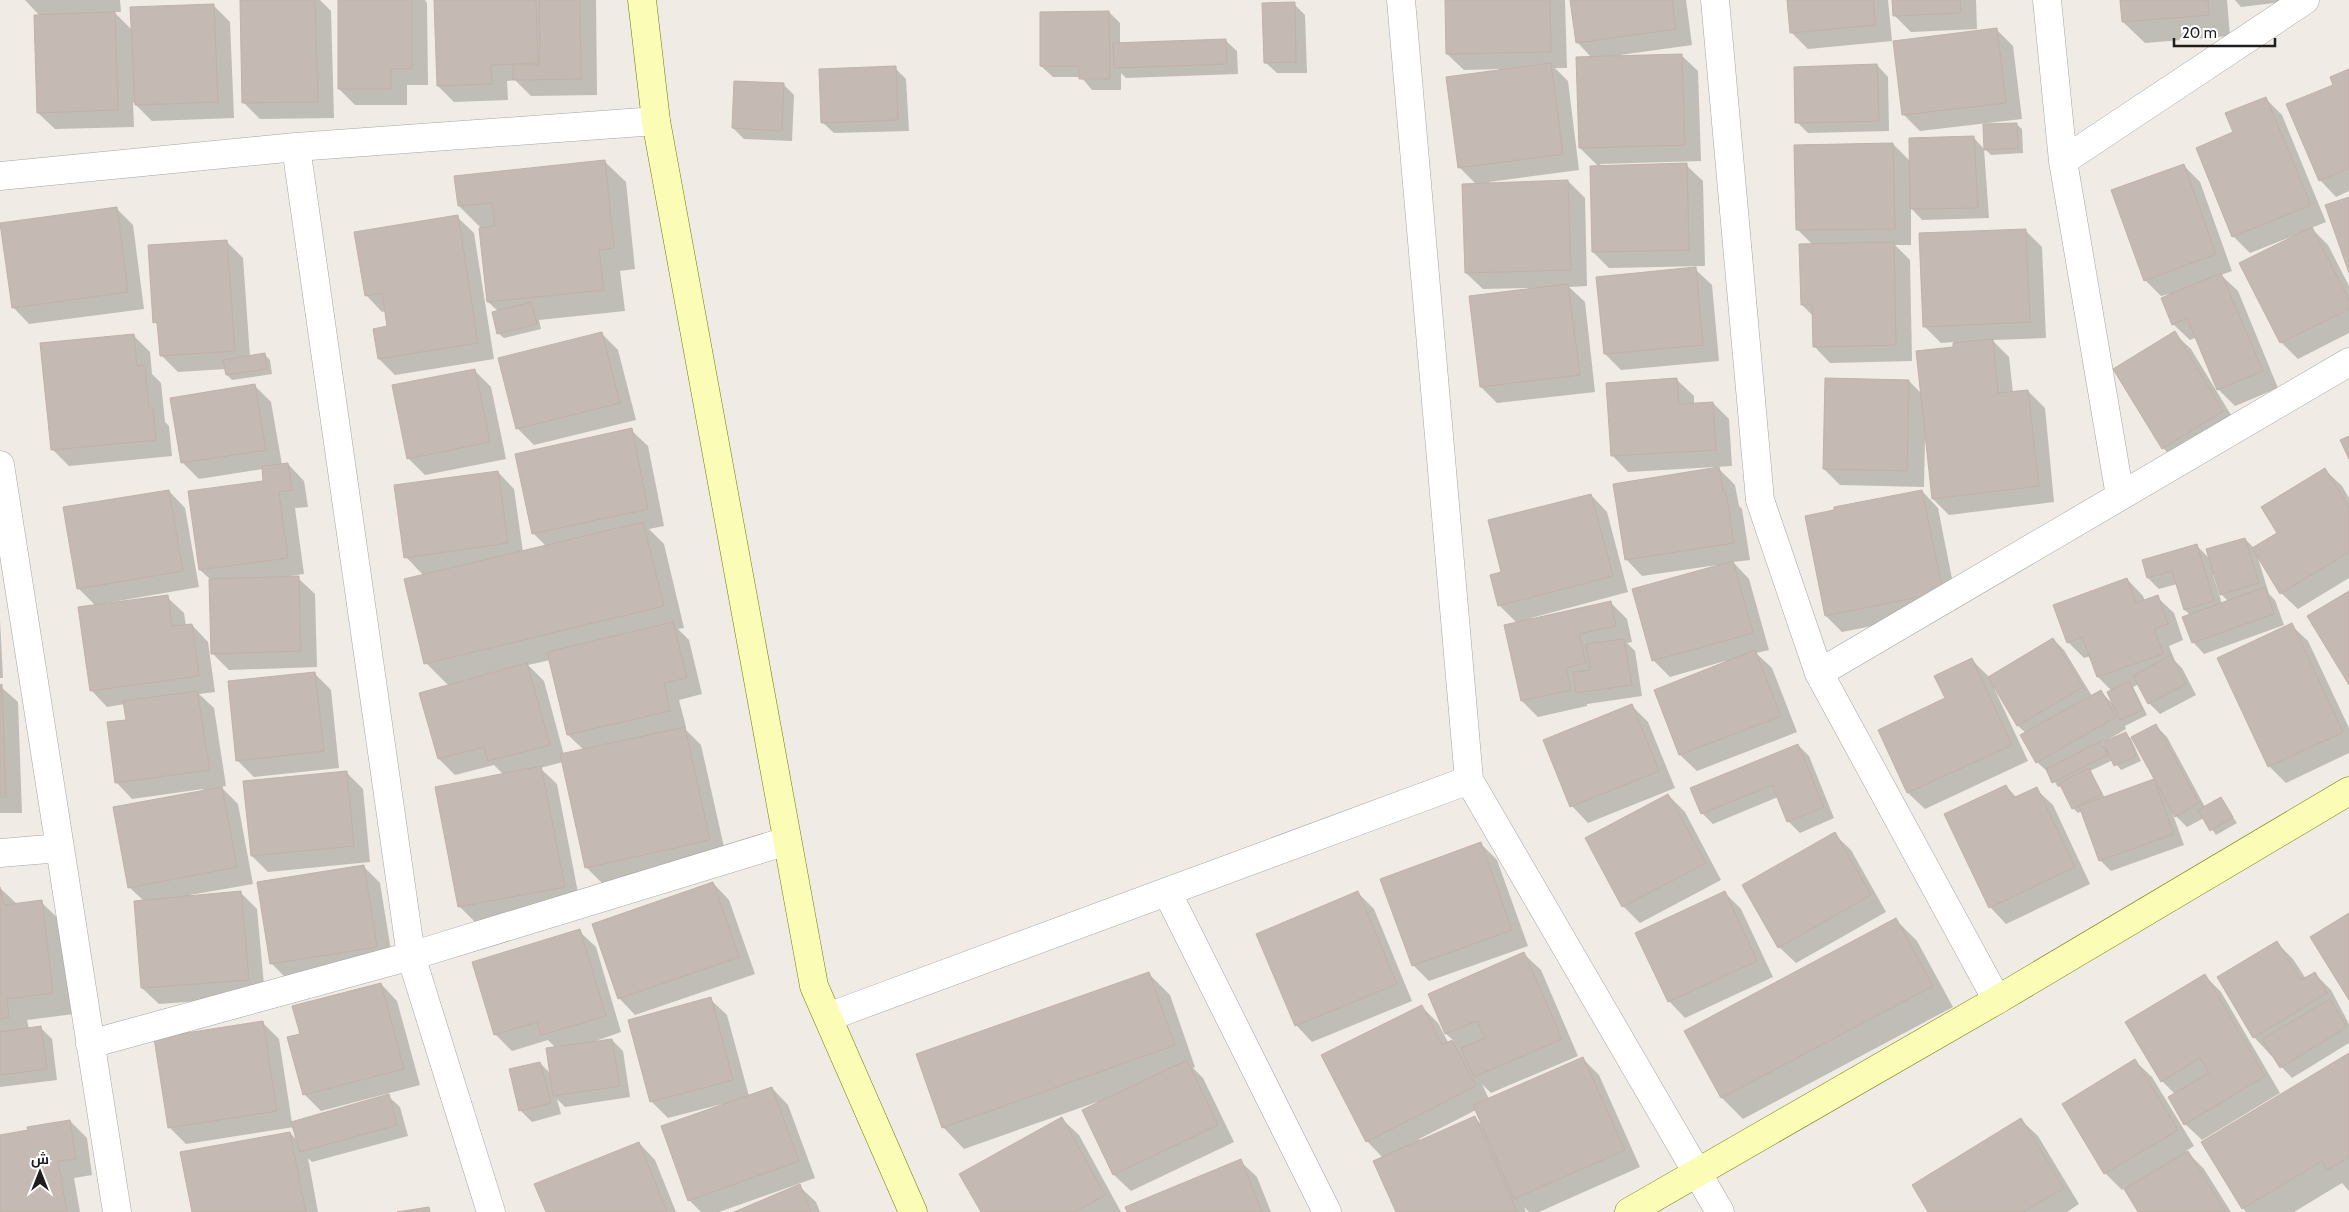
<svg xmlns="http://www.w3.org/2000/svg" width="2349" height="1212" font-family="Cabin,Cairo,sans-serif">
<rect width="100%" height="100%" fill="#f0ebe4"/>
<!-- shadow -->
<path fill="#0003" fill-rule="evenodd" d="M25 0H120L121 12H114L133 31 213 5 230 22 234 118 152 121 133 102 134 127 55 129 38 113 40 16Z
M241 0H320L331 11 334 118 260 119 243 102Z
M339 0H425L427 3 428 85H407V105H355L339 89Z
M435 0H596L597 95 531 96 515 80 507 81 508 100 454 102 438 86Z
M1446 0H1565L1567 68H1555L1568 81 1579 170 1489 182V184L1568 181 1585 198 1587 286 1569 287 1585 302 1595 392 1497 403 1481 387 1529 288 1483 289 1466 273 1476 184 1459 167 1499 71V69L1464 70 1447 54Z
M1571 0H1686L1692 45 1620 55V57L1681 55 1698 71 1701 161 1600 164 1601 167 1686 165 1703 181 1705 266 1609 268 1593 252 1599 167 1580 148 1592 58 1577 42Z
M1788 0H1888L1892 41 1808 49 1792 33Z
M1894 0H1976L1977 29 1911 32 1894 15Z
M2121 0H2227L2230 36 2145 43 2123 22Z
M2235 0H2299L2241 7Z
M1294 4 1305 15 1307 73H1277L1265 62Z
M1109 12 1120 23V44L1225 40 1237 51 1238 74 1126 78 1121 73V90H1092L1081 77H1053L1041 66Z
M1996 29 2013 46 2022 119 1920 131 1904 115 1894 42Z
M1877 65 1888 77 1889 131 1808 133 1797 122Z
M895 68 906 79 909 131 834 133 822 122Z
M2349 70V191L2336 197 2320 180Z
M783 84 794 95 792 141 744 139 733 128Z
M2265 98 2282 115 2326 222 2311 228 2328 245 2349 286V333L2298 359 2281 342 2293 236 2250 253 2233 236 2235 133Z
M2016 124 2022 129 2023 153 1991 155 1986 150Z
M1973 137 1984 149 1989 218 1922 220 1911 208V245H1895L1910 260 1912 361 1830 363 1814 346 1813 316 1802 305 1813 245 1798 230 1893 144 1911 162Z
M604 161 626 182 635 269 620 271 625 311 539 320 541 329 504 338 498 333 499 312 488 302 482 229 459 206Z
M2183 165 2200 182 2232 271 2221 275 2238 291 2278 388 2235 406 2218 389 2197 337 2190 340 2173 324 2169 294 2161 296 2145 280Z
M116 208 133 225 144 309 29 324 13 307Z
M457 217 474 233 494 359 395 375 379 359 389 327 386 311 382 312 366 295Z
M2025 230 2042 247 2046 338 1992 340 2009 357 2013 393 2028 391 2045 408 2054 502 1949 515 1933 499 1926 437H1925L1924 487 1840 485 1824 469 1909 381 1922 394 1955 348 1954 342 1941 343 1924 326Z
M227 242 243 258 250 357 264 354 270 360 272 374 232 380 227 375 226 369 178 372 161 355 159 327 155 322Z
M1695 269 1712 285 1719 361 1621 370 1605 354Z
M2174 333 2191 349 2239 428 2179 464 2163 448Z
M602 334 618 350 636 420 534 445 517 428Z
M133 335 150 352 152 374 161 383 165 422 169 426 172 456 69 466 52 449Z
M474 370 491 387 506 459 425 475 408 458Z
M1677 380 1694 396V404L1713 403 1729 419 1732 466 1628 472 1612 455Z
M255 386 271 402 282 465 288 464 304 481 308 507 295 508 304 574 290 576V578H298L315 594 317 667 229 670 212 653 210 579 200 570 265 482 263 469 199 479 182 462Z
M631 430 648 446 664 526 649 529 664 544 684 628 678 629 689 640 702 694 679 700 686 727 684 728 701 745 726 856 603 884 586 867 563 762 540 768 557 784 580 903 476 923 459 906 504 775 494 765 455 775 439 759 449 686 426 663 424 576 406 557 498 472 514 489 523 552 546 546 534 534 516 454ZM550 660 568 735 584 750 564 755 544 681 528 665Z
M1718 468 1735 485 1739 506 1742 509 1750 560 1733 562 1749 579 1769 650 1756 653 1772 668 1797 732 1697 771 1680 755 1655 691 1726 663 1725 661 1670 677 1653 660 1717 565 1642 576 1626 559Z
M2325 470 2342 486 2349 498V578L2298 609 2281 593 2257 555 2269 594 2275 600 2284 625 2204 654 2193 642 2190 615 2185 610 2177 584 2159 589 2148 578 2144 561 2196 545 2211 560 2245 539 2254 548 2279 533ZM2215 574 2221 594 2229 602 2222 604 2213 575Z
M169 491 185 508 199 587 106 603 107 605 167 597 184 613 186 626 192 625 208 642 215 692 199 694 214 708 226 786 221 787 238 804 253 884 190 895 191 897 241 893 257 909 265 996 159 1004 142 988 135 902 144 901 129 887 204 791 203 789 132 799 116 782 127 721 125 704 107 707 91 690 96 606 78 588Z
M1922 491 1938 508 1958 609 1842 632 1826 616Z
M1591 495 1607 512 1628 592 1531 618V620L1610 602 1627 619 1632 642 1627 643 1635 651 1642 696 1587 704V706L1538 717 1522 701 1517 623 1499 605 1503 573Z
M2127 579 2143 596 2145 601 2157 597 2174 613 2183 640 2169 646 2175 661 2182 668 2196 695 2160 714 2149 703 2139 684 2133 687 2147 715 2125 726 2126 729 2109 739V741L2126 733 2131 739 2156 726 2167 737 2205 807 2221 799 2237 823 2216 835 2204 818 2187 827 2172 812 2184 845 2111 871 2100 860 2082 811 2078 813 2073 808 2061 786 2058 787 2049 773 2037 762 2026 733 2018 726 1996 688H1994L2028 761 1925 809 1908 793 1880 730 1946 699 1972 660 1989 677 2053 639 2064 650 2092 696 2101 692 2114 705 2112 691 2098 677 2091 656 2084 658 2068 642ZM2131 739H2133L2155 779 2105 798 2090 771 2113 760 2121 770 2141 761ZM2104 741 2108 750 2101 743Z
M0 620 3 678H0Z
M2291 625 2308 641 2349 728V753L2286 783 2269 766Z
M315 674 331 690 339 768 254 777 237 760Z
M0 686 18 702 22 813H0Z
M1631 705 1648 722 1675 788 1588 823 1572 806 1545 740Z
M1798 745 1809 756 1834 818 1800 833 1789 822 1778 797 1713 824 1702 813Z
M346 772 363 789 370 862 268 872 252 856Z
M2006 786 2017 798 2036 789 2053 805 2090 884 2006 924 1990 907Z
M1668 795 1685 812 1721 880 1640 923 1623 906Z
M1834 834 1851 850 1886 912 1796 963 1779 947Z
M1481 844 1497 860 1528 946 1429 981 1413 965Z
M363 866 380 883 393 963 288 980 271 963Z
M713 883 729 900 755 974 635 1015 619 998Z
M0 888 17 904 41 902 63 923 74 1014 27 1020 29 1029 41 1028 52 1039 57 1080 0 1087Z
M1358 893 1374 909 1412 1001 1312 1042 1296 1025Z
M1725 893 1741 909 1773 977 1685 1018 1669 1001Z
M1896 920 1917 941 1953 1007 1743 1119 1722 1098Z
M579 931 596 947 621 1032 590 1043 612 1040 623 1051 630 1097 565 1107 557 1099 561 1114 532 1122 521 1111 540 1063 551 1074 556 1048 548 1040 512 1051 495 1034Z
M2277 943 2293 959 2306 979 2315 974 2331 990 2349 1024V1043L2292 1078 2254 1037Z
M1524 954 1541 970 1578 1056 1491 1093 1482 1084 1489 1099 1582 1058 1599 1075 1640 1167 1539 1212H1529L1524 1207 1526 1212H1397L1383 1158 1367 1141 1422 1007 1438 1023 1449 1044 1454 1041 1446 1034 1430 995ZM1476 1110 1483 1126 1474 1117 1420 1141 1419 1139Z
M1148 973 1170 995 1195 1067 1193 1068 1203 1078 1234 1142 1131 1191 1114 1175 1084 1110 1098 1103 1097 1102 964 1149 943 1127Z
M2205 976 2221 992 2280 1093 2202 1140 2185 1124 2175 1094 2162 1081Z
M381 984 397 1001 420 1085 321 1111 304 1094 301 1035Z
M710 999 727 1015 749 1096 772 1088 788 1105 815 1178 719 1212H701L689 1200 722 1104 668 1118 652 1102 629 1021Z
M262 1022 279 1039 292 1123 388 1096 400 1107 408 1136 312 1162 308 1158 318 1212H193L290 1133 298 1141 294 1127 186 1144 169 1127Z
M2349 1055V1191L2342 1183 2294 1212H2246L2202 1143Z
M2135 1061 2152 1077 2194 1146 2186 1151 2204 1169 2231 1212H2140L2125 1188 2122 1190 2105 1173 2063 1104Z
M1062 1119 1079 1135 1121 1212H982Z
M2021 1120 2038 1136 2079 1204 2067 1212H1930Z
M70 1121 87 1138 92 1175 74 1178 80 1212H0V1136Z
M639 1143 655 1160 676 1212H547Z
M1240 1161 1257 1177 1271 1212H1129Z
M799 1186 816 1202 820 1212H737Z"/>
<!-- building -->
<path fill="#c4bab3" stroke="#c2b1a6" d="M240 0H315L318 102 242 103Z
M338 0H412V69H391V89H338Z
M434 0H536L538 63 491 65 492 84 437 86Z
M539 0H580L581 79 513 80V65H540Z
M1445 0H1550L1551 52 1446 54Z
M1570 0H1672L1676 29 1576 43Z
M1787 0H1873L1876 25 1790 33Z
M1892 0H1960L1961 13 1893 16Z
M2120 0H2208L2209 15 2122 22Z
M1295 2 1296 62 1264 63 1262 3Z
M214 4 218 102 135 105 130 7Z
M1109 11 1110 79H1079V66H1040V12Z
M115 12 118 110 37 113 34 15Z
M1997 28 2006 103 1902 115 1893 41Z
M1226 39 1227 64 1114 68 1113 43Z
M1682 54 1685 145 1579 148 1576 57Z
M1551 63 1563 154 1458 168 1446 77Z
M1877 64 1879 121 1795 123 1794 67Z
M896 66 898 120 821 123 819 69Z
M2349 69V168L2319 181 2286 104 2333 85 2330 77Z
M734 81 784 83 782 131 732 128Z
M2266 97 2311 205 2232 237 2196 148 2233 132 2225 113Z
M2017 123 2018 148 1984 150 1983 124Z
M1974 136 1978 208 1910 209 1909 138Z
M1893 143 1895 229 1796 230 1794 145Z
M605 160 614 248 599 250 604 290 487 302 479 228 495 226 492 203 458 206 454 176Z
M1687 163 1689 250 1592 252 1590 166Z
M2184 164 2216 254 2144 281 2111 190Z
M1568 180 1571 270 1465 273 1462 184Z
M2349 197V273L2325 205Z
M117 207 128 292 12 308 0 223Z
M458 215 478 343 378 359 373 329 387 326 382 293 365 296 354 232Z
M2312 227 2349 300V309L2280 343 2239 263Z
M2026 229 2030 322 1923 327 1919 233Z
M227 240 235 351 160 356 157 322 153 323 148 245Z
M1894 242 1896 345 1813 347 1812 305H1801L1799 244Z
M1696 267 1703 345 1604 354 1596 277Z
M2221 273 2263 371 2217 390 2187 318 2172 325 2161 298Z
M1568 284 1580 375 1480 387 1469 296Z
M531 302 537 324 497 334 492 312Z
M2175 331 2223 411 2162 449 2113 369Z
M602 332 620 403 516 429 498 358Z
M134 334 137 366 145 365 149 408H153L156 440 51 450 40 343Z
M1993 339 1998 393 2028 390 2039 486 1932 499 1916 351 1953 347V343Z
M265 353 267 369 226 375 223 360Z
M475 369 490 442 407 459 392 385Z
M1677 378 1679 404 1713 402 1716 450 1611 456 1606 383Z
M1825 378 1909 380 1907 471 1823 469Z
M255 384 266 450 181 463 170 398Z
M632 428 648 509 532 534 515 454Z
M2349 436V459L2340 440Z
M288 463 292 490 279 492 288 558 199 570 188 491 263 481 262 466Z
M1719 467 1723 491H1726L1734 543 1625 560 1613 484Z
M2325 468 2349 507V552L2280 594 2252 548 2277 533 2261 507Z
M498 471 508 543 404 558 394 485Z
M169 490 183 571 77 589 63 507Z
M1922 490 1943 592 1825 616 1805 516 1834 510V507Z
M1591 494 1613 576 1498 606 1490 575 1501 572 1488 520Z
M643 522 664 606 424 664 404 579Z
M2245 538 2259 583 2220 595 2206 549Z
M2197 544 2214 601 2184 610 2172 571 2147 578 2142 560Z
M1733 561 1753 633 1652 661 1632 589Z
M299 576 301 651 211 654 209 579Z
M2127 578 2136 603 2158 595 2168 624 2154 629 2163 654 2097 677 2082 637 2067 643 2053 605Z
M2265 587 2274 614 2192 643 2182 617Z
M2349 591V685L2307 616Z
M168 595 172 626 192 624 199 676 90 691 78 607Z
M1611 601 1616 626 1579 634 1586 663 1566 668 1571 690 1521 701 1504 625Z
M673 622 687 678 664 683 670 711 567 735 547 652Z
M2292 623 2343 732 2268 767 2217 658Z
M2053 638 2083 687 2017 726 1988 677Z
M1624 639 1632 685 1576 693 1573 672 1590 670 1586 644Z
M1755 650 1781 716 1679 755 1654 690Z
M2171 655 2186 684 2148 704 2133 676Z
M1972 658 2012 745 1907 793 1878 730 1945 698 1934 676Z
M527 663 550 745 488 761 484 747 438 759 419 693Z
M315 672 324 751 236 761 228 681Z
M2129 681 2143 710 2120 720 2107 692Z
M2 684 6 797H0V685Z
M2101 690 2116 717 2036 763 2020 735Z
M197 691 210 770 115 783 107 722 126 720 123 701Z
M1632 704 1659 771 1570 807 1543 740Z
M2156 724 2199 803 2175 817 2131 737Z
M685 727 710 840 585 868 560 754Z
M2126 732 2136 756 2114 766 2103 742Z
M2101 741 2108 755 2052 783 2046 769Z
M1798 744 1824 807 1787 822 1772 785 1701 814 1690 788Z
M541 766 565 887 458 907 435 787Z
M2089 768 2102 794 2072 809 2059 783Z
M347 771 354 846 251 856 243 781Z
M2154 779 2174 834 2099 861 2079 806Z
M2006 785 2013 798 2037 787 2075 867 1989 908 1944 814Z
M222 787 237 867 128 888 113 807Z
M1668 794 1706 863 1622 907 1585 838Z
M2221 797 2233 817 2210 831 2198 810Z
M1835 832 1871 895 1778 948 1742 885Z
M1481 842 1512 930 1412 966 1380 879Z
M364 865 377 947 270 964 257 882Z
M713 882 739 957 618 999 592 924Z
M0 887 4 905 42 900 53 993 7 999 9 1017 0 1019Z
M241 891 249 980 141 988 134 901Z
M1358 891 1397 984 1295 1026 1256 934Z
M1725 891 1757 961 1668 1002 1635 933Z
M2349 913V1000L2310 937Z
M1896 918 1933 986 1721 1098 1684 1031Z
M580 929 606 1016 541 1035 537 1022 494 1035 472 962Z
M2277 941 2301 980 2315 972 2327 993 2253 1038 2217 977Z
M1524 952 1562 1039 1474 1077 1461 1048 1485 1038 1477 1021 1445 1034 1428 994Z
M1149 972 1175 1045 942 1128 916 1054Z
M2205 974 2265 1076 2184 1125 2168 1097 2209 1073 2200 1058 2161 1082 2125 1022Z
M381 983 404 1069 303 1095 287 1037 300 1034 292 1006Z
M711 997 733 1080 650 1102 628 1020Z
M2330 999 2347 1027 2280 1068 2262 1039Z
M1422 1005 1442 1045 1452 1040 1476 1086 1366 1142 1321 1055Z
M263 1021 277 1111 168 1128 154 1038Z
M41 1026 47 1069 0 1075V1032Z
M612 1039 620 1086 553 1096 546 1048Z
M2349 1053V1157L2327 1170 2322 1161 2242 1209 2201 1142Z
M1583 1057 1625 1150 1514 1199 1473 1105Z
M2135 1059 2178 1130 2104 1174 2062 1104Z
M1187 1060 1218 1125 1113 1175 1082 1110Z
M540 1062 551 1103 519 1111 509 1069Z
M772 1087 799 1161 688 1201 661 1126Z
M389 1094 397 1125 300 1152 291 1122Z
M1475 1116 1517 1212H1396L1373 1161Z
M1062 1117 1105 1195 1075 1212H981L959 1174Z
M2021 1118 2064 1188 2023 1212H1928L1912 1185Z
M70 1120 76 1159 58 1161 67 1212H0V1135L28 1130 27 1127Z
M290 1132 306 1212H192L180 1152Z
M639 1142 667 1212H546L534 1184Z
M2188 1151 2226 1212H2138L2124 1189Z
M1241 1159 1262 1212H1127L1125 1207Z
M800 1184 811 1212H734Z
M429 1207 430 1212H397Z"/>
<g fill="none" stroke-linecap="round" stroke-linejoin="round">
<defs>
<path id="street" d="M1401 0 1469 780 1720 1212
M1715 0 1760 500 1819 673 1997 1000
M2047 0 2063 161 2120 496
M296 147 411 956 491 1212
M2063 161 2305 0
M0 176 296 147 656 121
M0 465 117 1212
M1819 673 2349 362
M0 853 60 848
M1167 892 1327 1212
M828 1017 1469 780
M90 1044 411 956 787 841"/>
<path id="secondary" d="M642 0 656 121 814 986 913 1212
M1629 1212 1997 1000 2349 791"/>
</defs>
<!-- street casing -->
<use href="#street" stroke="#a5a5a5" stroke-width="29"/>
<!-- secondary casing -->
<use href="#secondary" stroke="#717a01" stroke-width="29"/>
<!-- street -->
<use href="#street" stroke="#fff" stroke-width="28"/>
<!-- secondary -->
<use href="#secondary" stroke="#fbfcb6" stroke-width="28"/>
</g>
<!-- north arrow -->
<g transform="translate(40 1172)" stroke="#ffffff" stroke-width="4" paint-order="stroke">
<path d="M0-4L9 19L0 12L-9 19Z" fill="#1e1e1e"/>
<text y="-8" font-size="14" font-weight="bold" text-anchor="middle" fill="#1e1e1e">ش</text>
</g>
<!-- scale -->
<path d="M2174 38v8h101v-8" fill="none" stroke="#1e1e1e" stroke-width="2.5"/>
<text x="2182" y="38" font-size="15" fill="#1e1e1e" stroke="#ffffff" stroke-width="4" paint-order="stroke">20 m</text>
</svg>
